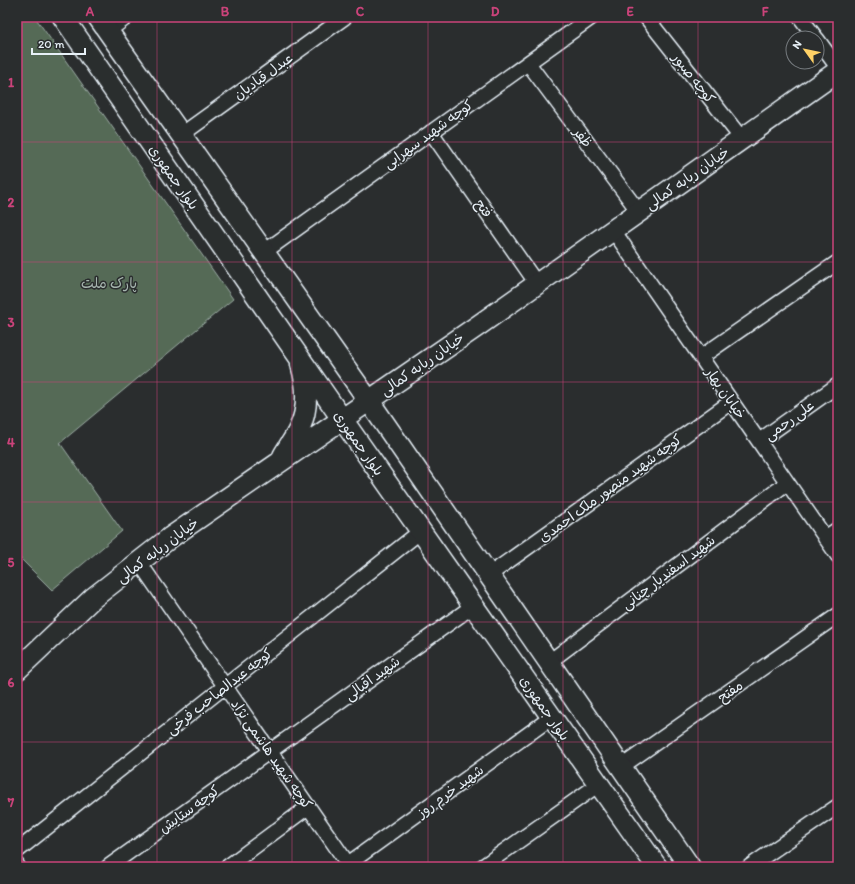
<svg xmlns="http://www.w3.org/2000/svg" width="855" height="884" font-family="Itim,'Playpen Sans Arabic',sans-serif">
<rect width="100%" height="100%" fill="#2a2d2e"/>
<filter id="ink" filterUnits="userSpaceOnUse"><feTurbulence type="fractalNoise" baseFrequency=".025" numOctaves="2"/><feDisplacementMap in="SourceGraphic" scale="8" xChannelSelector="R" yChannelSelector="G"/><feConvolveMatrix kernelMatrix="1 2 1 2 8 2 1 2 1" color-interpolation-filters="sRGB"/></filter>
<g filter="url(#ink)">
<!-- green -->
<path fill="#556b56" stroke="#9eaea7" d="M17 17H35L233 299 60 443 122 531 52 590 17 555Z"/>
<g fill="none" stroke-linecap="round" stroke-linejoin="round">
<defs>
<path id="street" d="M646 17 742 139
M800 17 816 38
M108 31 127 17
M817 39 838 68
M528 63 639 212
M431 132 537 284
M181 135 345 17
M613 230 838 556
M264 252 592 17
M701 357 838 262
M759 441 838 385
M825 538 838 529
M139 562 350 867
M489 575 731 402
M549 662 787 483
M621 767 838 615
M17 851 421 531
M348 864 552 717
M17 865 18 867
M108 867 473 606
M227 867 308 807
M482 867 599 784
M749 867 838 806"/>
<path id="secondary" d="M63 17 342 419 657 867
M98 17 369 401 690 867
M283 456C288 447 295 438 299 429 309 409 307 385 301 364
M17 670 93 598 171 537 479 325 838 71"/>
</defs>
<!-- street casing -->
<use href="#street" stroke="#e8f1f8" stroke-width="17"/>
<!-- secondary casing -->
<use href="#secondary" stroke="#e8f1f8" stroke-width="23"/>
<!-- street -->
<use href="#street" stroke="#2a2d2e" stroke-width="14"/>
<!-- secondary -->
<use href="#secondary" stroke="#2a2d2e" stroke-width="20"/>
</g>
</g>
<!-- grid -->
<path fill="none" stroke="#ca437a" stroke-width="1" stroke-opacity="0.55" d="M157 17V867M292 17V867M428 17V867M563 17V867M698 17V867M17 142H838M17 262H838M17 382H838M17 502H838M17 622H838M17 742H838"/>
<g text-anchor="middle" stroke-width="3" stroke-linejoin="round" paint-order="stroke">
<!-- street labels -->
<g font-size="14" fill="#e8f1f8" stroke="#2a2d2e">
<text transform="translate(263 76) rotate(-36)" y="5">عبدل قبادیان</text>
<text transform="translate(694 78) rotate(52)" y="5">کوچه صبور</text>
<text transform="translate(428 134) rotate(-36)" y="5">کوچه شهید سهرابی</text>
<text transform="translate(583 137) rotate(53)" y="5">ظفر</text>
<text transform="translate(174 177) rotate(55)" y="5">بلوار جمهوری</text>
<text transform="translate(687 178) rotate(-35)" y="5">خیابان ربابه کمالی</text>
<text transform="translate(484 208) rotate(55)" y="5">فتح</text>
<text transform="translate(422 364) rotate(-35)" y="5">خیابان ربابه کمالی</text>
<text transform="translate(726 393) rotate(55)" y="5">خیابان بهار</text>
<text transform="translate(789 420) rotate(-36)" y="5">علی رحمی</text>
<text transform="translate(359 443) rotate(55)" y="5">بلوار جمهوری</text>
<text transform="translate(610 488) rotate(-36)" y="5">کوچه شهید منصور ملک احمدی</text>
<text transform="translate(157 550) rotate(-37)" y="5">خیابان ربابه کمالی</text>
<text transform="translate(668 572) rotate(-37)" y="5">شهید اسفندیار چنانی</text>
<text transform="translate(372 678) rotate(-36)" y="5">شهید اقبالی</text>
<text transform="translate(219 691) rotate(-38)" y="5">کوچه عبدالصاحب فرخی</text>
<text transform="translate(730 691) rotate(-35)" y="5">مفتح</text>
<text transform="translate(545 708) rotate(55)" y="5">بلوار جمهوری</text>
<text transform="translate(272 754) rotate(55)" y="5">کوچه شهید هاشمی نژاد</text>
<text transform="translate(450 791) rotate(-36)" y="5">شهید خرم روز</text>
<text transform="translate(189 809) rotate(-36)" y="5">کوچه ستایش</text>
</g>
<!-- park labels -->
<g font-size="14" fill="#a6b5af" stroke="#2a2d2e">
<text x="109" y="288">پارک ملت</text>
</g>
</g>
<!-- margin -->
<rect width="855" height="884" fill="none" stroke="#2a2d2e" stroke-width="44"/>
<!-- north arrow -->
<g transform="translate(805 50) rotate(303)"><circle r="19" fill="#2a2d2e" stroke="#767b7f"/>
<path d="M0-3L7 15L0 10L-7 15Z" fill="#ffd166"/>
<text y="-6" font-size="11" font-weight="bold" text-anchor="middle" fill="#e8f1f8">N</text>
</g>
<!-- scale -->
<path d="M32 48v6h53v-6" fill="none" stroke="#e8f1f8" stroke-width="2"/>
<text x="38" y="48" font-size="12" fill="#e8f1f8" stroke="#2a2d2e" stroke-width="3" paint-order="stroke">20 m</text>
<rect x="22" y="22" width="811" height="840" fill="none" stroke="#ca437a" stroke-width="1.5"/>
<g font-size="13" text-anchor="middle" font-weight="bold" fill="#ca437a">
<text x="90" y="16">A</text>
<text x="225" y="16">B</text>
<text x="360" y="16">C</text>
<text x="495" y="16">D</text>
<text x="630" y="16">E</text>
<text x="765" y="16">F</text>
<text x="11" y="87">1</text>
<text x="11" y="207">2</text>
<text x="11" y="327">3</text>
<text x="11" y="447">4</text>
<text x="11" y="567">5</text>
<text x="11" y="687">6</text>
<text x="11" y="807">7</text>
</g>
</svg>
